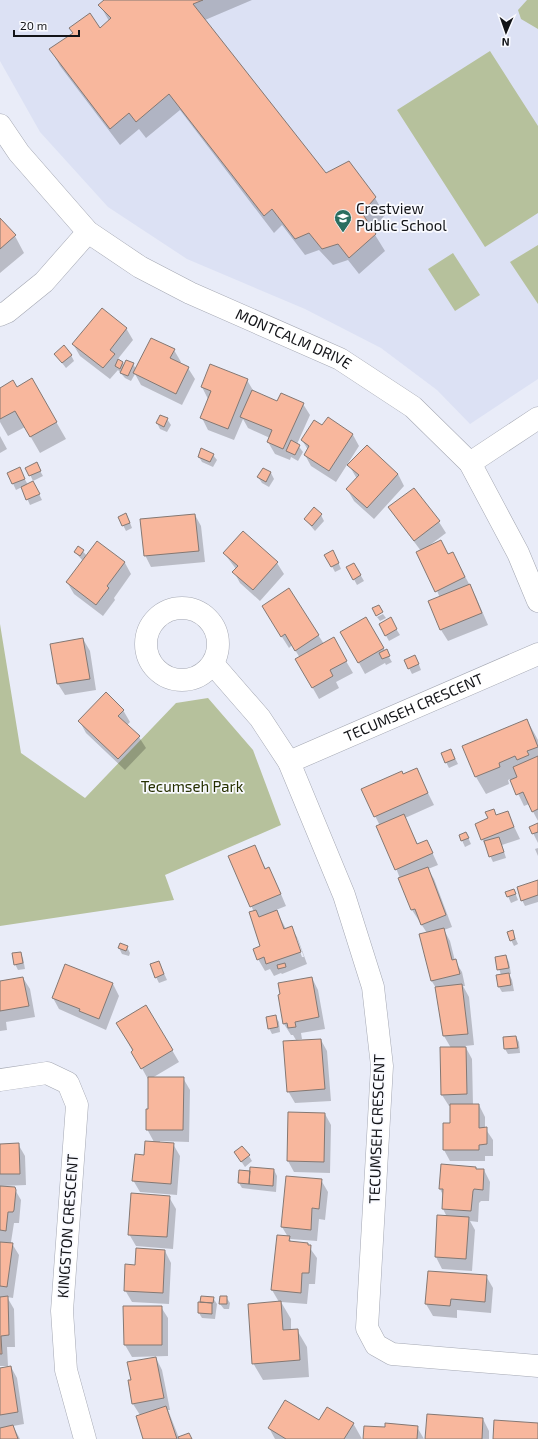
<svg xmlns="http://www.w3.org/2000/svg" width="538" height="1439" font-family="'Exo 2',sans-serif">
<rect width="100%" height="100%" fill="#e9ecf8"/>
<!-- built -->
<path fill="#dce1f4" d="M0 0H538V379L470 424 437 390 381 348 305 309 187 259 108 207 40 132 0 61Z"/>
<!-- green -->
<path fill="#b6c19c" d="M527 0H538V29L521 19 518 10Z
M490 51 538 126V213L485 247 397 110Z
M538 245V304L510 262Z
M453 253 480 295 455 311 428 269Z
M0 624 21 753 85 798 176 703 208 698 253 750 281 825 165 875 174 900 0 926Z"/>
<!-- shadow -->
<path fill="#0003" fill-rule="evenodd" d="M106 0H252L205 20 326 174 375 198 385 215 372 230 385 251 359 274 348 260 333 265 319 250 305 255 282 225 274 233 180 110 146 138 139 129 120 145 60 66 51 50 100 29 109 21 100 5Z
M0 219 15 236 24 253 0 273Z
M126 328 133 340 117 360 123 363 125 366 133 364 136 369 174 350 181 362 180 364 188 368 195 379 182 405 141 385 135 374 131 381 125 378 118 370 110 379 80 356 73 344Z
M55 354 71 355 74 361 66 368Z
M32 380 66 439 40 453 25 427 8 436 0 422V389L17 388Z
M247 380 254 392 278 403 303 404 310 415 297 444 303 452 298 461 291 457 290 460 275 454 268 442 270 438 248 428 243 419 234 440 208 430 202 418 208 399 202 387Z
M167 419 171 425 167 432 160 429 157 423Z
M328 419 353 435 359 446 336 482 311 466 305 455 308 450 302 440 323 427Z
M0 436 7 449 0 453Z
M213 455 217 460 213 467 202 462 199 457Z
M36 464 43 476 33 481 27 468Z
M349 465 398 474 404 486 374 519 354 501 347 489 357 479Z
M263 469 271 473 274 479 269 487 262 483 258 477Z
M8 473 22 474 28 485 36 488 42 500 30 505 22 487 16 490Z
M389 508 439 522 446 533 430 545 441 541 449 555 459 565 476 597 488 625 448 641 441 630 440 598 421 551Z
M195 515 201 526 205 562 151 567 145 555Z
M321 515 324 521 315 531 305 519Z
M129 520 132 528 126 531 123 525Z
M97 542 125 563 131 574 114 598 115 600 103 616 74 594 67 582 83 561 75 552 79 547 87 556Z
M224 553 277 563 284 574 260 601 240 583 234 572 236 569Z
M326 555 336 557 341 569 335 572Z
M354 564 364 581 357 585 348 568Z
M289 590 324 644 333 639 353 673 336 682 339 688 319 699 297 660 300 658 292 645 289 648 270 618Z
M383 614 386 618 380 621 377 617Z
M366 619 392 662 386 665 385 663 365 674 342 632Z
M390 619 400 635 389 641 380 625Z
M83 639 90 651 96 690 65 695 58 684Z
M418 662 421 670 412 674 409 668Z
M123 710 130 722 127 725 139 737 146 748 125 770 86 733 80 722Z
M527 720 538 740V821L529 804 524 806 511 779 508 780 509 784 486 794 476 777 464 747Z
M451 750 458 764 449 768 446 762Z
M416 769 434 805 405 818 418 845 427 841 438 865 428 869 434 879 452 927 444 930 450 941 455 961 462 972 465 986H463L469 997 474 1045 465 1046 472 1059 473 1105H479L485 1117V1128L493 1140V1156H485V1161H450L444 1150 451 1124V1106H449L442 1095 451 1048 444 1036 436 988 431 980 427 933 412 910 380 826 362 789Z
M493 810 497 816 507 812 520 839 502 845 506 858 493 862 482 839Z
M538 824V843L530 827Z
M466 833 471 844 465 847 460 836Z
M254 846 266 869 268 868 275 880 286 906 276 910 286 929 291 927 298 939 307 964 282 974 281 973 274 976 270 969 265 971 258 959 261 947 252 921 254 912 229 857ZM295 938H297L304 957H302Z
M538 848V856L535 849Z
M538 881V902L525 906 522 900Z
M514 890 518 900 511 903 506 892Z
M512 931 518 944 514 946 511 940Z
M127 947 130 953 129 956 122 954 119 948Z
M20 953 23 958 25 969 18 970 15 964Z
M506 956 509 962 511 974H509L512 980 514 991 502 992 499 987 501 975 496 958Z
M159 962 167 980 159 983 156 977Z
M65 966 113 984 119 996 106 1030 59 1009 53 998Z
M23 978 30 989 35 1017 6 1022 7 1030 0 1031V982Z
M312 978 318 990 325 1029 301 1033 302 1039 296 1040 293 1035H291L284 1024 279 996Z
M275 1016 279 1022 280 1032 272 1034 269 1028Z
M117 1023 172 1050 179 1062 152 1078H183L190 1090 189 1142 160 1141V1143L173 1144 180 1156 177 1195 140 1192 133 1180 145 1156 154 1142 147 1129 149 1110V1081Z
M516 1037 519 1042 520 1053 508 1054 505 1049Z
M321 1040 327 1051 331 1101 295 1103 288 1091Z
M325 1114 331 1125 330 1173 294 1172 288 1161Z
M18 1144 25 1156 26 1185 2 1186V1187L14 1188 21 1200 19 1223H14L11 1242 19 1255 13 1298 7 1297 14 1309 15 1347H7L8 1366H0V1145Z
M249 1156 252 1161 245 1167 239 1158Z
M475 1168 477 1170H484L490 1182 489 1201H481L479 1203 478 1222 470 1221 475 1230 472 1271 442 1269 436 1257 447 1217 443 1209V1195L440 1189Z
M274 1170 277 1176 276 1192 242 1188 239 1183Z
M321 1180 328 1192 325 1220 319 1219 317 1241 290 1239 292 1243 307 1244 317 1258 315 1284H309L307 1304 281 1302 291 1319V1330H297L307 1347 309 1377 263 1380 253 1363 279 1302 272 1290 278 1236 288 1237 282 1227Z
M169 1197 176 1209 173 1249 136 1246 129 1234Z
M165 1251 171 1263 169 1304 132 1302 125 1290 136 1266Z
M428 1272 486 1276 493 1288 491 1313 457 1310V1318L433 1316 426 1304Z
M202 1297 213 1298 217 1304 215 1319 202 1318 199 1313Z
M226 1297 230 1303 229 1309H224L220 1304Z
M124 1307H161L168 1318V1356L132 1357 125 1345Z
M156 1358 162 1370 170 1410H168L179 1438 192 1439H144L140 1415 133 1404 132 1381Z
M11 1367 17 1378 24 1424 13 1426 20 1439H0V1369Z
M483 1419 489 1431V1439H426Z
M319 1421 353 1423 362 1439H275L269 1428Z
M417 1427 424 1439H364L386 1428Z"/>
<!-- building -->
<path fill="#f8b79d" stroke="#847873" d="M104 0H203L193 4 326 173 349 161 376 197 362 213 376 234 349 258 338 244 322 249 309 233 295 239 272 209 264 216 169 94 136 122 129 113 110 129 49 49 73 33 69 28 90 13 100 28 111 18 98 5Z
M0 218 16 235 0 249Z
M102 308 127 328 110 350 115 354 103 368 72 344Z
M151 338 175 349 170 358 189 367 176 394 133 373Z
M64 345 72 355 62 363 54 354Z
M118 359 123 362 120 369 115 366Z
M126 360 134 363 128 376 120 373Z
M210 364 248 379 228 429 200 418 211 391 201 387Z
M32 378 57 422 30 437 15 411 0 419V388L13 380 17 387Z
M252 390 277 401 281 393 304 403 283 449 267 442 272 430 240 417Z
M160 415 168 418 164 427 156 423Z
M328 417 353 434 329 471 304 455 309 446 301 440 314 420 322 425Z
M291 440 300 445 295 455 286 451Z
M367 445 398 474 367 508 346 489 359 475 347 465Z
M201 448 214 454 210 462 198 457Z
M37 462 41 471 29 476 25 468Z
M20 467 25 479 12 484 7 473Z
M263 468 271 472 266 482 257 477Z
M33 481 40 494 26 500 21 487Z
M414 488 440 521 414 541 388 507Z
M314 507 322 514 312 526 304 519Z
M126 513 130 523 122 526 118 517Z
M195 514 199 551 144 556 140 519Z
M243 531 278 562 253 590 232 572 238 566 223 553Z
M441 540 448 554 453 552 465 577 435 592 416 552Z
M97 541 125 562 107 586 109 588 96 605 66 582Z
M78 546 84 550 80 556 74 552Z
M333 550 339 563 331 567 324 555Z
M354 563 361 575 353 580 346 567Z
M470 584 482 613 440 630 428 601Z
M289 588 319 635 295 651 285 634 281 637 262 606Z
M379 605 383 612 376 616 372 608Z
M366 617 384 648 358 663 340 632Z
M391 617 397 629 385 636 379 624Z
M334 637 347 661 330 670 333 676 312 688 295 659Z
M83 638 90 679 57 684 50 644Z
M387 649 390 656 382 659 379 653Z
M415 655 419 664 408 669 404 660Z
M106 692 124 710 118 716 140 736 118 759 78 721Z
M527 719 538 747 527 751 529 755 517 760 515 756 499 763 500 767 475 777 462 746Z
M451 749 455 759 445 763 441 753Z
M538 756V809L532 812 523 792 516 795 510 780 517 777 513 767Z
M417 768 428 793 374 817 361 789 402 771 403 774Z
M494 809 496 815 508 811 514 827 481 840 475 824 488 818 485 812Z
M404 814 417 844 427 840 433 853 395 870 376 826Z
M538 823V832L532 834 529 827Z
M466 832 469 838 461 841 459 835Z
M499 837 504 852 489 857 484 841Z
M255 845 265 869 269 867 281 894 250 907 228 856Z
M428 867 446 915 421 925 415 909 411 910 398 878Z
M538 880V895L521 901 517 887Z
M514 889 516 894 507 897 505 892Z
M256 910 259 917 277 910 284 929 292 926 301 952 266 964 264 957 257 960 253 949 260 946 249 912Z
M444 928 452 960 456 959 460 974 431 981 419 934Z
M513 930 515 939 510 941 507 932Z
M120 943 128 946 126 951 118 948Z
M21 952 23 963 14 965 12 953Z
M506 955 509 968 497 970 495 957Z
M159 961 164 974 155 978 150 964Z
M285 963 286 967 278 969 277 965Z
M65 964 113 983 99 1019 79 1011 80 1009 52 998Z
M509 973 511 985 498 987 496 975Z
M23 977 29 1006 0 1011V981Z
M312 977 319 1017 295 1022 296 1027 288 1028 287 1023 283 1024 278 995 280 994 278 983Z
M462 984 468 1034 443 1036 435 987Z
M146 1005 173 1050 141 1069 131 1052 133 1050 116 1023Z
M276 1015 278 1027 268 1029 266 1017Z
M516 1036 518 1048 504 1049 503 1037Z
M321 1039 325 1089 287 1092 283 1041Z
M440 1047H466L467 1094 441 1095Z
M148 1077H184L183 1130H146V1109H148Z
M450 1104H479V1128L487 1127V1144L479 1145V1150H443V1123H450Z
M288 1112 325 1113 324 1162 287 1161Z
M145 1141 174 1143 171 1184 132 1181 135 1154 144 1155Z
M19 1143 20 1174H0V1144Z
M242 1146 250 1155 241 1162 234 1152Z
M441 1164 476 1167V1169H484L483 1190 474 1189 473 1191 471 1211 442 1209 443 1189H439Z
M250 1167 274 1169 273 1186 249 1184Z
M239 1170 250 1171 249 1184 238 1183Z
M286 1176 322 1179 319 1209 312 1208 311 1230 281 1227Z
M0 1186 15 1187 16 1190 14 1210 13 1212H8L6 1231 0 1230Z
M131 1193 170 1196 167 1237 128 1235Z
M437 1215 469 1217 466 1259 435 1257Z
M277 1235 290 1236 289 1241 308 1243V1245H311L309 1273H302L301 1293 271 1290Z
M0 1242 13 1243 7 1287 0 1286Z
M136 1248 165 1250 163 1293 124 1291 125 1264 135 1265Z
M428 1271 487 1275 485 1302 451 1299 450 1306 425 1304Z
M8 1296 9 1335 1 1336 2 1354H0V1297Z
M201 1296 214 1297 213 1303 200 1302Z
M220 1296H227V1304H219Z
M281 1301 283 1330 298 1329 300 1360 252 1364 248 1304Z
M198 1302 212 1303V1314L198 1313Z
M123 1306H162V1345H124Z
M156 1357 164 1398 132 1404 128 1380H131L127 1362Z
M11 1366 18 1412 0 1415V1368Z
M285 1400 319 1420 327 1407 354 1423 344 1439H286L268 1428Z
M166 1406 177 1439H143L136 1416Z
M427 1414 483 1418 482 1439H425Z
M494 1420 538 1423V1439H493Z
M385 1423 418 1426 417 1439H363L364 1426 385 1427Z
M13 1425 18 1439H0V1428Z
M189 1433 192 1439H179L178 1437Z"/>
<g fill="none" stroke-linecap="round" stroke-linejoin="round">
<defs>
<g id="minor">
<path id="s1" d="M0 125 19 153 88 232 140 267 190 293 340 359 413 407 470 463 518 553 538 601"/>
<path d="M0 315 7 312 44 282 88 232"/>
<path d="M470 463 538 418"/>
<circle cx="182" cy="644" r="36"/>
<path d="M213 664 260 718 289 762 344 895 373 987 382 1066 367 1328 376 1345 392 1354 538 1366"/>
<path id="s2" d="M289 762 538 654"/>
<path d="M0 1080 47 1073 68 1083 77 1105 62 1311 66 1370 85 1439"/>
</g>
</defs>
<!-- minor casing -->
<use href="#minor" stroke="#a5a8b3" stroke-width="23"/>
<!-- minor -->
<use href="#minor" stroke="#fff" stroke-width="22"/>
</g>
<!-- icons -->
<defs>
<symbol id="school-pin" viewBox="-11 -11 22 30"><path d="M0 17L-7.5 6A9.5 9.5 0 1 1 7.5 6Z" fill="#2a6d5f" stroke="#f9faff"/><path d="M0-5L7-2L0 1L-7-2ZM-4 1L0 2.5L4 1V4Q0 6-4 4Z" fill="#fff"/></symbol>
</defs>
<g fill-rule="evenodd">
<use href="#school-pin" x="333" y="208" width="20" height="27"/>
</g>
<g text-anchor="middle" stroke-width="3.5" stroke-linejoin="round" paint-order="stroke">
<!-- poi labels -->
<g font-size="15" fill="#131418" stroke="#f9faff" text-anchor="start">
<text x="356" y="214">Crestview<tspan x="356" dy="17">Public School</tspan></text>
</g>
<!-- street labels -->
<g font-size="15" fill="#131418" stroke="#f9faff">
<text dy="5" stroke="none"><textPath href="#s1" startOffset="371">MONTCALM DRIVE</textPath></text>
<text dy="5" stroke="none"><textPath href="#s2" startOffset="136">TECUMSEH CRESCENT</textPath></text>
<text transform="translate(377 1129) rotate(-88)" y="5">TECUMSEH CRESCENT</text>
<text transform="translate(68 1226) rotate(-86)" y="5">KINGSTON CRESCENT</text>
</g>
<!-- park labels -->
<g font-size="15" fill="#263001" stroke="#f9faff">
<text x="192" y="792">Tecumseh Park</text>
</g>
</g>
<!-- north arrow -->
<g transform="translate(506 32) rotate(182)" stroke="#f9faff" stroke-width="3" paint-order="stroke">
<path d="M0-3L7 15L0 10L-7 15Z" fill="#131418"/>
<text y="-6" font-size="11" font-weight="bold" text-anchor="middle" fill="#131418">N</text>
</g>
<!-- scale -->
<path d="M14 30v6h65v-6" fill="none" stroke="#131418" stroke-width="2"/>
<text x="20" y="30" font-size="12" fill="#131418" stroke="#f9faff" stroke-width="3" paint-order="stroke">20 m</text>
</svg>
